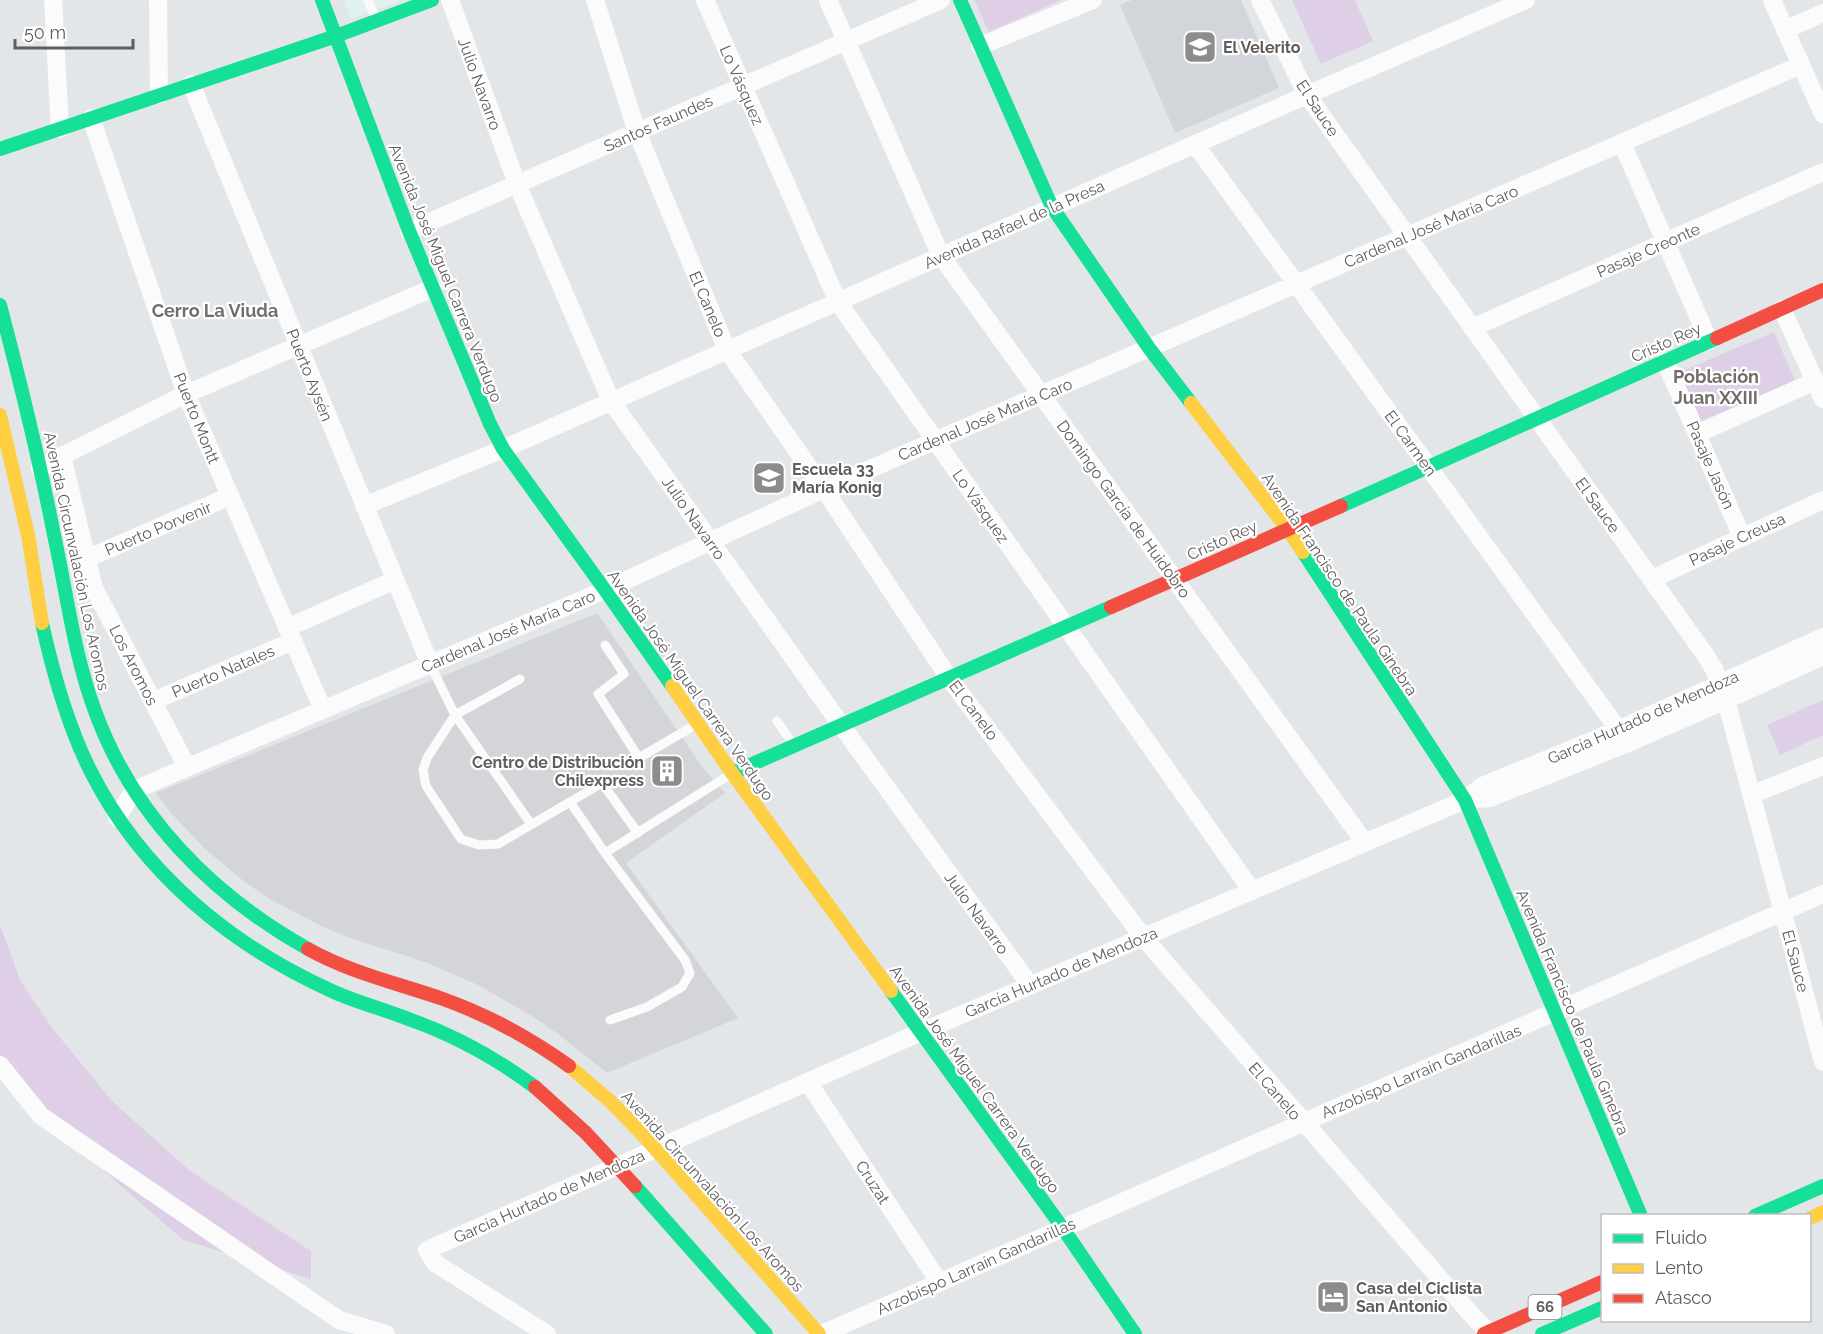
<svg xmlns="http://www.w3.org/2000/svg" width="1823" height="1334" font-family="Raleway,sans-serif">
<rect width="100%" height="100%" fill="#e3e6e9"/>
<!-- industrial -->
<path fill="#d3d5d9" d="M597 613 703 768 725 793 626 863 738 1018 607 1073 558 1034 532 1016 478 985 425 962 347 937 321 926 270 899 246 883 205 849 171 813 156 793Z"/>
<!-- education -->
<path fill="#d2d6db" d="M1132 0H1241L1279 88 1175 133 1120 5Z"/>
<!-- medical -->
<path fill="#dff1f1" d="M344 0H401L351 19Z"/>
<!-- green -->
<path fill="#dfcfe6" d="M974 0H1061L989 32Z
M1292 0H1355L1373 41 1321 64Z
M1774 332 1795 381 1701 421 1680 372Z
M1823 700V735L1780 755 1767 725Z
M0 925 21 982 53 1029 112 1101 189 1170 311 1251V1279L183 1240 65 1137 0 1061Z"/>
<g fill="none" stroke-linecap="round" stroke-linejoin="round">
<!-- lane -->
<path stroke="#fbfbfc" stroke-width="9" d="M368 0 376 20
M605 645 624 674 598 694 639 758 695 725
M430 664 455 715 531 824
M520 679 455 715 427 758 423 770 426 786 461 839 479 845 498 844 570 802 605 853 731 774
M777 721 793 744
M570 802 602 783 638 833
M605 853 685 960 690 973 682 987 647 1007 610 1020"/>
<!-- street -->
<path stroke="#fbfbfc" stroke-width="18" d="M53 0 60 129
M158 0 159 95
M450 0 517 184 611 401 841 725 1030 985
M595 0 637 132 727 350 824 489 949 678 1143 937 1469 1312 1490 1334
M705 0 838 302 1252 891
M828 0 941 256 1365 843
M1260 0 1307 95 1706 656 1714 669 1726 700 1823 1062
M1772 0 1823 114
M1785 30 1823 13
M980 46 1093 0
M191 84 430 664
M91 118 186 394 323 710
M1622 143 1709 341
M1195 144 1628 743
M409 231 941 0
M1782 309 1823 399
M1472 328 1823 172
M1665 361 1742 537
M1697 434 1815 381
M62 456 94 588 187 767
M40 468 62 456 186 394 433 288
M364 506 503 449 1307 95 1526 0
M86 559 230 496
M1652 579 1823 500
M287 628 395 580
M153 701 293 641
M1751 795 1823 766
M1465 800 1490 798 1628 743 1726 700 1823 656
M117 818 134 790 605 590 824 489 1801 65
M0 1065 41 1116 339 1320 386 1334
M808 1082 939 1282
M547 1334 435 1263 427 1250 921 1032 1465 800 1482 786 1618 730 1823 637
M822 1334C1155 1186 1490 1042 1823 894"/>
<!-- fast -->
<path stroke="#16e098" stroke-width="14" d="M322 0 409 231 490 424 503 449 605 590 672 686
M960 0 1052 207 1149 348 1191 403
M0 149 336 36 432 0
M0 305C20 381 39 458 54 535 67 594 74 655 95 711 133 816 213 896 308 949
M1341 506 1717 338
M1303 552 1465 800 1641 1216
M42 623C53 673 67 724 90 770 141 872 231 946 334 992 359 1003 386 1010 411 1020 456 1036 497 1059 535 1087
M732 773 1111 607
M891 991 1062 1227 1135 1334
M635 1186 766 1334
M1755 1216 1823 1186
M1542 1334 1602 1308"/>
<!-- slow -->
<path stroke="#ffcf43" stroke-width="14" d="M1191 403 1288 530 1303 552
M0 415 28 535 42 623
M672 686 732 773 891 991
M569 1066 610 1101 644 1136 819 1334
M1810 1218 1823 1212"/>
<!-- jam -->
<path stroke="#f24e42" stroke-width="14" d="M1717 338 1823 290
M1111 607 1341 506
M308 949C351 973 397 983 443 999 488 1015 530 1038 569 1066
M535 1087 586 1133 635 1186
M1484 1334 1602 1282"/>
<!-- rail -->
<path stroke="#e0e0e0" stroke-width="4.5" stroke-dasharray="1.5 8" stroke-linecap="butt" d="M0 907C45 997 107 1078 184 1143 209 1165 237 1183 265 1202 335 1251 408 1293 483 1334"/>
</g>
<!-- icons -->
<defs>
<symbol id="school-square" viewBox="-11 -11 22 22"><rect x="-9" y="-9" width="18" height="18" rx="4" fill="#8e8c8b" stroke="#fff"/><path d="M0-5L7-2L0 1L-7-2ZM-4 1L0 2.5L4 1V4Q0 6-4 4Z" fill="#fff"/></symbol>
<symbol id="building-square" viewBox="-11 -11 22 22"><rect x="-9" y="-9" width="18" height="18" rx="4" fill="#8e8c8b" stroke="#fff"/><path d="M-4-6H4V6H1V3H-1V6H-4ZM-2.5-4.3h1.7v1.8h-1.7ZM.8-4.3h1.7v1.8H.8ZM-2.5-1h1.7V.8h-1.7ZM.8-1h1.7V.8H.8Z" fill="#fff"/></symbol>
<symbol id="hotel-square" viewBox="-11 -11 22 22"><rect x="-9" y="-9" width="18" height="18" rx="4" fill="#8e8c8b" stroke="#fff"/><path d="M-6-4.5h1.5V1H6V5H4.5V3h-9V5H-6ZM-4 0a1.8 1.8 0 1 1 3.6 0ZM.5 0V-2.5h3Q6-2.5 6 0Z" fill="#fff"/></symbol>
</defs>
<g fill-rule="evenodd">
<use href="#school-square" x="1181" y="28" width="38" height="38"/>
<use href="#school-square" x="750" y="459" width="38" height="38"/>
<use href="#building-square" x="648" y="752" width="38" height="38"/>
<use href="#hotel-square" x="1314" y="1278" width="38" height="38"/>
</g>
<g text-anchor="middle" stroke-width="4.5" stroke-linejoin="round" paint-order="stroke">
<!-- shield labels -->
<rect fill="#fff" stroke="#908d8b" stroke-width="1.5" x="1528.5" y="1295" width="33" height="24" rx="4.5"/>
<g font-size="15" font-weight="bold" fill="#615c59">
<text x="1545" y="1312">66</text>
</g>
<!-- poi labels -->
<g font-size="16" font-weight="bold" fill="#615c59" stroke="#fff" text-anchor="start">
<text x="1223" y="53">El Velerito</text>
<text x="792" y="475">Escuela 33<tspan x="792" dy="18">María Konig</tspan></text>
<text x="644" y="768" text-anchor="end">Centro de Distribución<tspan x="644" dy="18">Chilexpress</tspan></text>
<text x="1356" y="1294">Casa del Ciclista<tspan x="1356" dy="18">San Antonio</tspan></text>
</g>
<!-- street labels -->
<g font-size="16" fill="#615c59" stroke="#fff">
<text transform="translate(480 84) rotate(70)" y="6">Julio Navarro</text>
<text transform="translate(742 85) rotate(66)" y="6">Lo Vásquez</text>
<text transform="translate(1318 108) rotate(57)" y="6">El Sauce</text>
<text transform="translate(658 123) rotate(-24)" y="6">Santos Faundes</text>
<text transform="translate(1014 224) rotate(-24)" y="6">Avenida Rafael de la Presa</text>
<text transform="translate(1431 226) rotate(-23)" y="6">Cardenal José María Caro</text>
<text transform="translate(1648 250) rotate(-24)" y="6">Pasaje Creonte</text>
<text transform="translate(446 273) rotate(68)" y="6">Avenida José Miguel Carrera Verdugo</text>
<text transform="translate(708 304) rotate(67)" y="6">El Canelo</text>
<text transform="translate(1666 342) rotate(-24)" y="6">Cristo Rey</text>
<text transform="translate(310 375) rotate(68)" y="6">Puerto Aysén</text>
<text transform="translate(197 418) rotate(68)" y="6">Puerto Montt</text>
<text transform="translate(985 419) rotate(-23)" y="6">Cardenal José María Caro</text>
<text transform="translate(1411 443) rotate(54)" y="6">El Carmen</text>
<text transform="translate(1711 465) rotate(66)" y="6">Pasaje Jasón</text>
<text transform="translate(1598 505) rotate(54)" y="6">El Sauce</text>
<text transform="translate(981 506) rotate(55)" y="6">Lo Vásquez</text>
<text transform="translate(1124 509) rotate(54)" y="6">Domingo García de Huidobro</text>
<text transform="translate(694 518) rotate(55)" y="6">Julio Navarro</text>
<text transform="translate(158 528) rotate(-23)" y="6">Puerto Porvenir</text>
<text transform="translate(1737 539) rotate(-25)" y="6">Pasaje Creusa</text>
<text transform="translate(1222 540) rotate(-24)" y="6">Cristo Rey</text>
<text transform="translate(77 561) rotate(78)" y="6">Avenida Circunvalación Los Aromos</text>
<text transform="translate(1340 584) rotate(56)" y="6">Avenida Francisco de Paula Ginebra</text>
<text transform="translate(508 631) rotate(-23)" y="6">Cardenal José María Caro</text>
<text transform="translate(134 665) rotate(63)" y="6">Los Aromos</text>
<text transform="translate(223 671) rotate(-23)" y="6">Puerto Natales</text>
<text transform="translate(691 685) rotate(55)" y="6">Avenida José Miguel Carrera Verdugo</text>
<text transform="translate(974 710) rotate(53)" y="6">El Canelo</text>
<text transform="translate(1643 717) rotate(-24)" y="6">García Hurtado de Mendoza</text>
<text transform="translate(977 913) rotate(54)" y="6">Julio Navarro</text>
<text transform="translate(1796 961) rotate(75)" y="6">El Sauce</text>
<text transform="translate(1061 972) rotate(-23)" y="6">García Hurtado de Mendoza</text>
<text transform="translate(1573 1012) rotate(67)" y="6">Avenida Francisco de Paula Ginebra</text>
<text transform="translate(1421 1071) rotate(-23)" y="6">Arzobispo Larraín Gandarillas</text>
<text transform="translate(975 1079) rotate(54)" y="6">Avenida José Miguel Carrera Verdugo</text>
<text transform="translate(1275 1091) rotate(49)" y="6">El Canelo</text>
<text transform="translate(873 1182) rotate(57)" y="6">Cruzat</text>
<text transform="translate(713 1191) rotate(48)" y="6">Avenida Circunvalación Los Aromos</text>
<text transform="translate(549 1196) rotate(-24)" y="6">García Hurtado de Mendoza</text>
<text transform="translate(976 1266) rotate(-24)" y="6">Arzobispo Larraín Gandarillas</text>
</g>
<!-- neighbourhood labels -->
<g font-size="18" font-weight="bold" fill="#736d6a" stroke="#fff">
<text x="215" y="317">Cerro La Viuda</text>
<text x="1716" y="383">Población<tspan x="1716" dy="21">Juan XXIII</tspan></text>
</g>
</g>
<!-- legend -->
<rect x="1601" y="1214" width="210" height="108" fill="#ffffff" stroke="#c0bebd" stroke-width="1.5"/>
<rect x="1613" y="1234" width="30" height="9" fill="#16e098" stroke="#c0bebd" stroke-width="1.5"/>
<text x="1655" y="1244" font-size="18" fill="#615c59">Fluido</text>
<rect x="1613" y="1264" width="30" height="9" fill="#ffcf43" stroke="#c0bebd" stroke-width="1.5"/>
<text x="1655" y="1274" font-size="18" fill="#615c59">Lento</text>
<rect x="1613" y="1294" width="30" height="9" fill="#f24e42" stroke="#c0bebd" stroke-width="1.5"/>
<text x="1655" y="1304" font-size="18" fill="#615c59">Atasco</text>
<!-- scale -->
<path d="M15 39v9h118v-9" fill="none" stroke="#615c59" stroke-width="3"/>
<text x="24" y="39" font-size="18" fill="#615c59" stroke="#ffffff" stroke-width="4.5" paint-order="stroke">50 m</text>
</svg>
